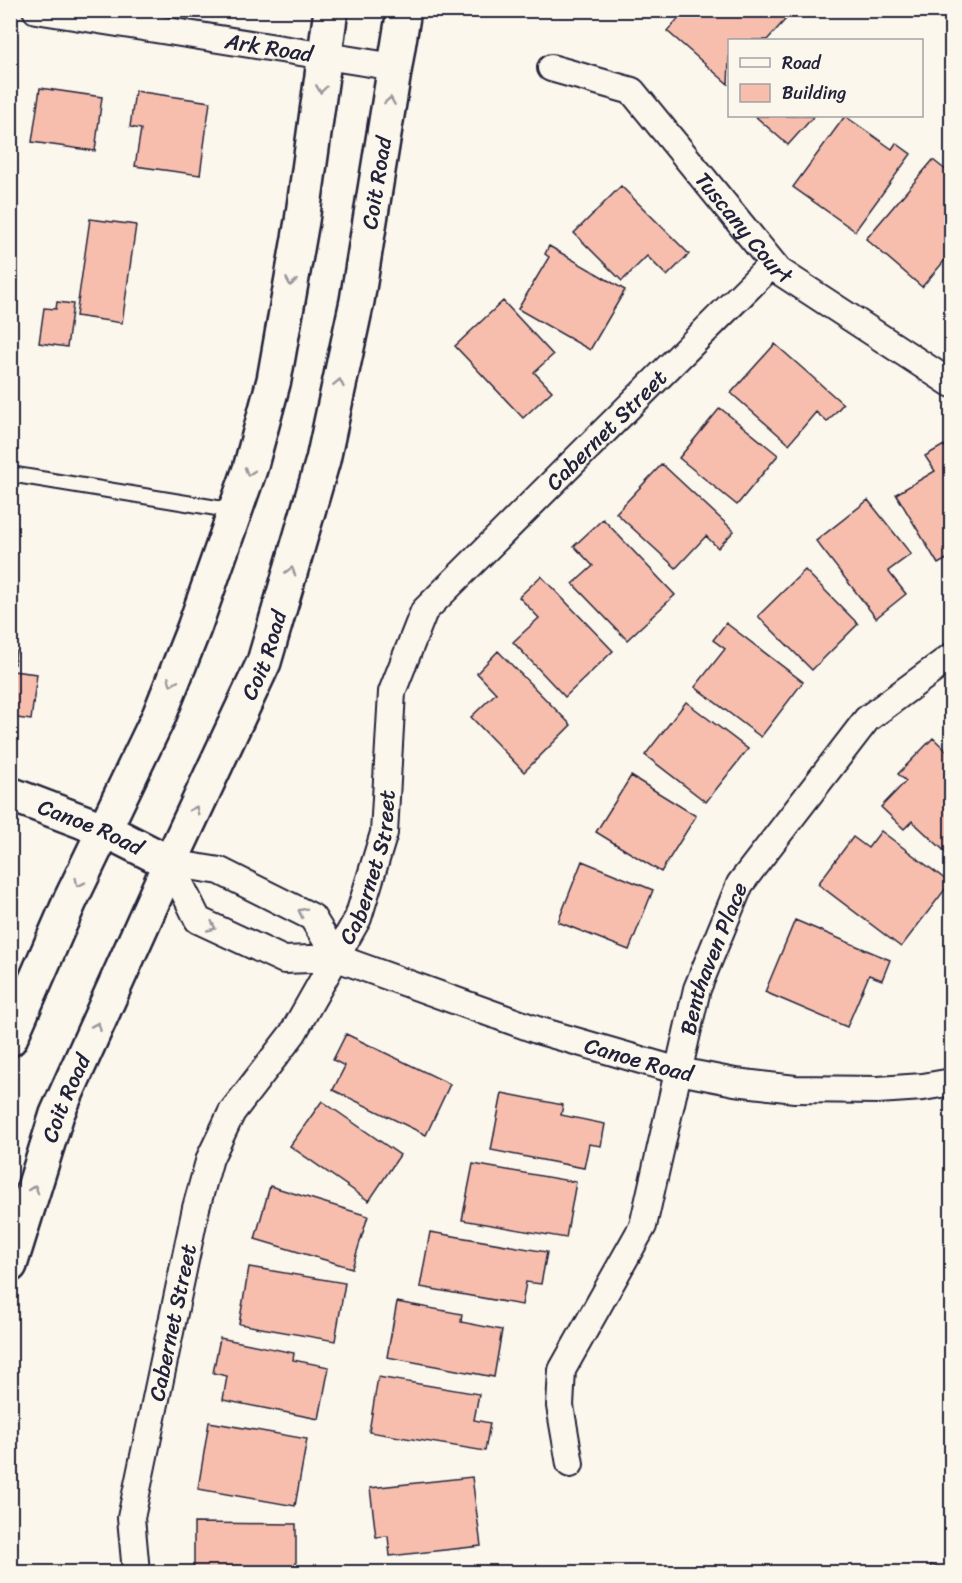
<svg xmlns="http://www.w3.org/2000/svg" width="962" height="1583" font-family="Sriracha,sans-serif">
<rect width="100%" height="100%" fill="#fbf7ec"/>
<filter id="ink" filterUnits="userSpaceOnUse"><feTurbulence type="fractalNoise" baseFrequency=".0167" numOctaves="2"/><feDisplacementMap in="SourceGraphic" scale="12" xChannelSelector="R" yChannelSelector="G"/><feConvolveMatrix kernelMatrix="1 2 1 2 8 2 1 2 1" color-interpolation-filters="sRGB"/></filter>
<g filter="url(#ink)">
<!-- building -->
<path fill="#f7bead" stroke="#22223b" stroke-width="1.5" d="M686 10H794L767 40H730L728 84 667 31Z
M40 88 102 97 95 151 32 142Z
M135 91 210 102 200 175 135 166 141 129 130 127Z
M755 116H814L788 145Z
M845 116 892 149 896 143 911 154 855 231 793 187Z
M933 160 952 175V252L922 287 866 239Z
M621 186 689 254 667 276 647 256 622 281 574 233Z
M90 219 136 225 122 323 76 316Z
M549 246 625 290 590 350 518 309 549 257 545 254Z
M503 301 553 355 534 372 552 391 523 418 455 346Z
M57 302 73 304 67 347 39 343 44 308 56 309Z
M775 344 843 404 827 422 816 412 789 444 731 393Z
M720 408 778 455 737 505 679 458Z
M944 445 952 458V556L938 564 896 494 935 471 925 456Z
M662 464 734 531 718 548 706 536 676 568 616 513Z
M868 500 911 554 888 571 906 594 876 618 816 541Z
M603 519 675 595 627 640 573 584 593 566 574 546Z
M805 570 858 624 812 670 758 616Z
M541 576 613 651 565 697 513 642 539 618 519 597Z
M726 623 803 682 761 737 695 687 725 649 713 640Z
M10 650 16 651 13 671 37 674 31 720 10 717Z
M498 651 571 725 524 772 471 717 496 693 477 673Z
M686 702 748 749 706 802 645 755Z
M933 738 952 756V858L912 821 904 829 881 807 906 781 898 774Z
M631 776 696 816 661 872 596 832Z
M881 831 950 883 901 947 818 884 853 837 868 848Z
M582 861 653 890 629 950 558 922Z
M795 920 890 960 882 980 869 975 847 1027 765 992Z
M346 1034 450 1084 426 1135 333 1090 345 1066 333 1060Z
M502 1093 563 1105 561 1115 605 1124 601 1146 589 1144 584 1168 491 1150Z
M322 1101 400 1155 369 1201 290 1146Z
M473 1164 576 1182 566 1238 462 1220Z
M270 1186 368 1216 352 1268 255 1239Z
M430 1232 547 1252 541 1284 526 1282 522 1305 420 1287Z
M249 1267 345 1283 335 1341 239 1324Z
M397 1302 462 1314 461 1322 502 1330 494 1377 387 1357Z
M220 1338 294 1353 293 1360 329 1367 319 1419 223 1400 227 1376 213 1373Z
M378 1377 479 1394 474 1420 490 1423 485 1451 369 1432Z
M209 1422 307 1439 295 1506 198 1489Z
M472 1477 481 1546 390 1556 388 1536 376 1537 370 1488Z
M194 1523 296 1524V1572H194Z
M931 1565 952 1571V1572H929Z"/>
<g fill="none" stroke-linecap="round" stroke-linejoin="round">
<defs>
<path id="lane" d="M10 474 235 511"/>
<g id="street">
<path id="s1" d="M36 10 395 67"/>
<path id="s2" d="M551 68 632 91 779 271 952 384"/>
<path id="s3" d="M170 863 198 920 284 960 337 958 537 1030 679 1071 735 1082 795 1089 878 1090 923 1087 952 1082"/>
<path d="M170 863 220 871 312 917 337 958"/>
<path id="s4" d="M570 1464 560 1406 562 1370 643 1226 697 989 740 884 867 719 952 656"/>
<path id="s5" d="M136 1572 131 1518 196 1208 210 1158 232 1112 293 1033 358 918 384 833 392 692 424 611 772 264"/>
</g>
<g id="secondary">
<path id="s6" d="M10 794 105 830 170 863"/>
<path d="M10 1039 70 901 159 716 194 628 250 469 274 380 302 221 331 10"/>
<path id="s7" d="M10 1265 57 1114 170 863 264 662 323 460 357 301 404 10"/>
</g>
</defs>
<!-- lane casing -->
<use href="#lane" stroke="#22223b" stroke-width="18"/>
<!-- street casing -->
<use href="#street" stroke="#22223b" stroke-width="30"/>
<!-- secondary casing -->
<use href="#secondary" stroke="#22223b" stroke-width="38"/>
<!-- lane -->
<use href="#lane" stroke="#fbf7ec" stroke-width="14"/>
<!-- street -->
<use href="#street" stroke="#fbf7ec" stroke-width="26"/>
<!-- secondary -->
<use href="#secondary" stroke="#fbf7ec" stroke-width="33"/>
</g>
<!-- one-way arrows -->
<defs><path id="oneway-chevron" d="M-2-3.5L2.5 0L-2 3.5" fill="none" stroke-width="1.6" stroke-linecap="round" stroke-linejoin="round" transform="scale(1.5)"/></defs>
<g stroke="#99979c">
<use href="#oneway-chevron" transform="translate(321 89) rotate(98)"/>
<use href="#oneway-chevron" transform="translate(390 101) rotate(-81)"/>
<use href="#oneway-chevron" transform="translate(291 282) rotate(100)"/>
<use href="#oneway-chevron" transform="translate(339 383) rotate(-78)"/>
<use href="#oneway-chevron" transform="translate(249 472) rotate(108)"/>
<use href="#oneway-chevron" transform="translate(291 571) rotate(-74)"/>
<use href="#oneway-chevron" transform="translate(172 682) rotate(112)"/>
<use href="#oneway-chevron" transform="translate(195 810) rotate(-65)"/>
<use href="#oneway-chevron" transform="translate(79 883) rotate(116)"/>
<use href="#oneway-chevron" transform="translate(302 912) rotate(-153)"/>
<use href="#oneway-chevron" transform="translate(212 927) rotate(25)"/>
<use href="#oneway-chevron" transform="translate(97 1026) rotate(-66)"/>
<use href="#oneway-chevron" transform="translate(34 1189) rotate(-73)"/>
</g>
</g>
<g text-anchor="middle" stroke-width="5" stroke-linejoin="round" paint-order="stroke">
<!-- street labels -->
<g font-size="22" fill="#22223b" stroke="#fbf7ec">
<text dy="8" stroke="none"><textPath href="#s1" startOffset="236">Ark Road</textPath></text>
<text dy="8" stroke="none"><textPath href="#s7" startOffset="1148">Coit Road</textPath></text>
<text dy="8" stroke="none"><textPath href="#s2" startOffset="261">Tuscany Court</textPath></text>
<text dy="8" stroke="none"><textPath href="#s5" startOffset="1280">Cabernet Street</textPath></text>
<text dy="8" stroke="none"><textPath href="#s7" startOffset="662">Coit Road</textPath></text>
<text dy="8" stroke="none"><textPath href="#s6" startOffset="87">Canoe Road</textPath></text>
<text dy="8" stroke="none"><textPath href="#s5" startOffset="758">Cabernet Street</textPath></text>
<text dy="8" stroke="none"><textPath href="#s4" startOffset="537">Benthaven Place</textPath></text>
<text dy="8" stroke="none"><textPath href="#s3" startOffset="530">Canoe Road</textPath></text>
<text dy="8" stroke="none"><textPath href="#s7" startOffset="176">Coit Road</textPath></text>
<text dy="8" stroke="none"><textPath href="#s5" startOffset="254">Cabernet Street</textPath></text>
</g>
</g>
<!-- margin -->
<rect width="962" height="1583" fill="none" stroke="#fbf7ec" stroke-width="36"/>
<rect x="18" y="18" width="926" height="1547" fill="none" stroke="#22223b" stroke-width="2" filter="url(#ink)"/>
<!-- legend -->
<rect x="728" y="39" width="195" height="78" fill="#fbf7ec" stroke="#a4a2a5" stroke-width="1.5"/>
<rect x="740" y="58" width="30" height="9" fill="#fbf7ec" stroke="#a4a2a5" stroke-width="1.5"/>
<text x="782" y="69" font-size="18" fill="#22223b">Road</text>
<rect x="740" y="84" width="30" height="18" fill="#f7bead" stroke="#a4a2a5" stroke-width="1.5"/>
<text x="782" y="99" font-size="18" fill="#22223b">Building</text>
</svg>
